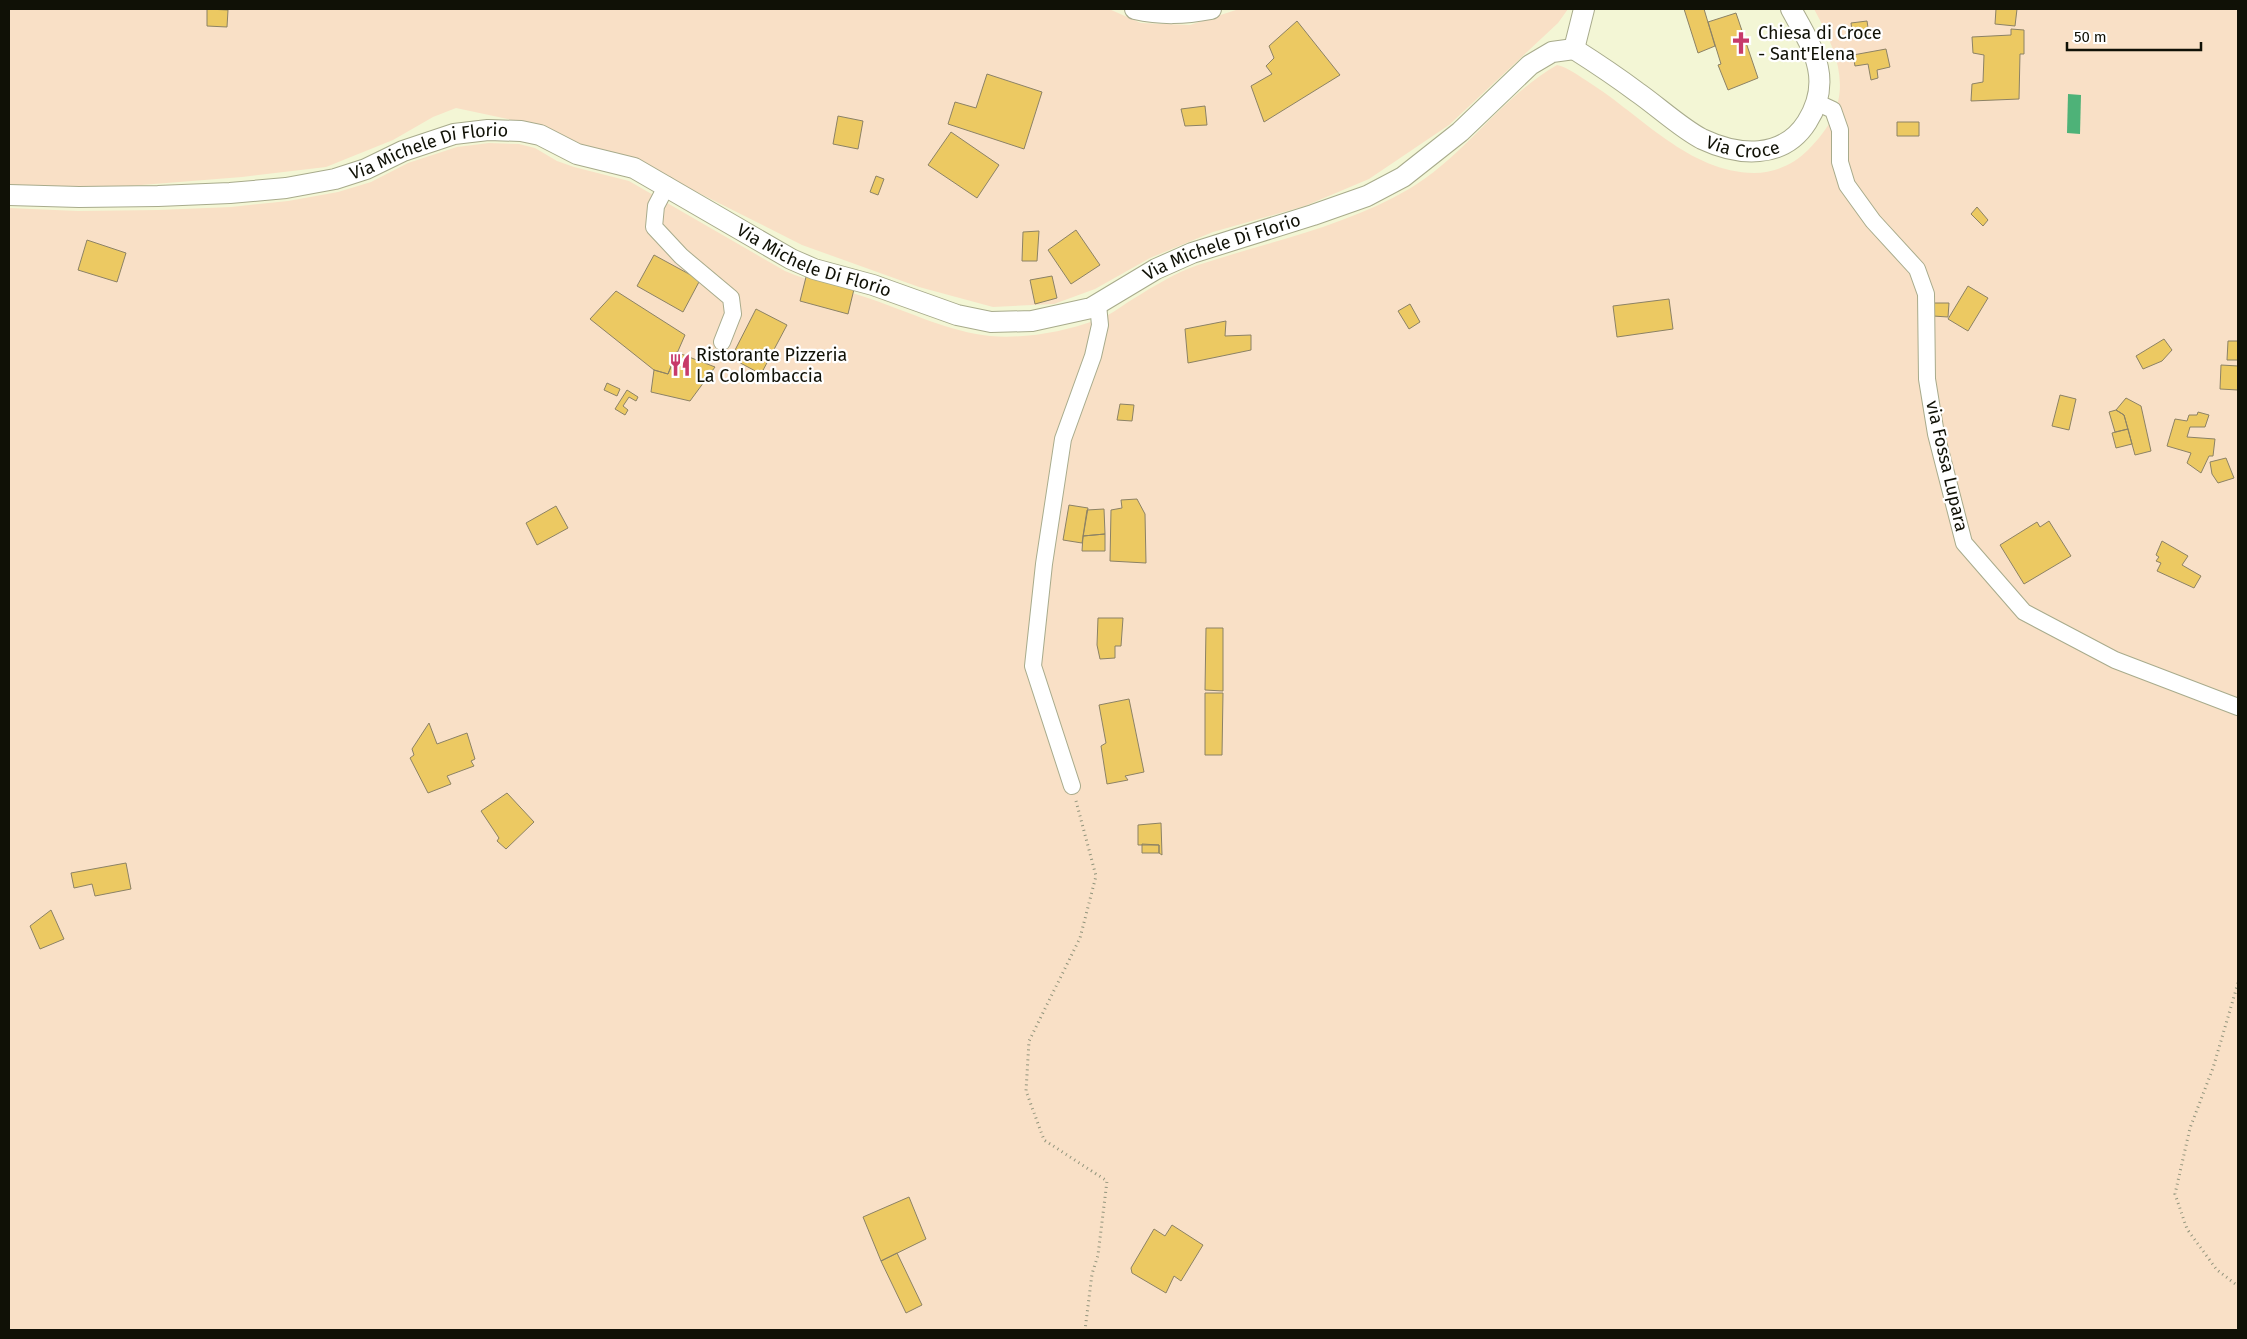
<svg xmlns="http://www.w3.org/2000/svg" width="2247" height="1339" font-family="'Fira Sans',sans-serif">
<rect width="100%" height="100%" fill="#f3f6d5"/>
<!-- green -->
<path fill="#f9e0c6" d="M9 9H1109L1141 23 1190 25 1239 9H1568L1558 23 1449 125 1369 179 1305 206 1213 232 1150 258 1095 289 1054 304 993 307 919 287 802 245 655 171 574 145 540 126 456 108 433 117 393 140 326 167 242 177 91 189 9 185Z
M1814 9H2238V1330H9V208L78 211 158 210 231 207 288 201 338 192 371 182 408 163 457 147 489 143 519 144 535 148 557 161 574 167 629 181 785 271C813 283 842 289 871 299 909 312 950 332 990 336 1024 339 1064 332 1096 320 1110 316 1121 306 1133 299 1154 286 1175 273 1198 265 1268 242 1344 227 1409 189 1465 156 1501 97 1557 65 1569 68 1579 76 1590 83 1642 116 1689 172 1754 173 1775 173 1794 164 1808 150 1856 103 1843 62 1814 9Z"/>
<!-- water -->
<path fill="#4eb278" d="M2068 94 2081 95 2080 134 2067 133Z"/>
<!-- building -->
<path fill="#ecc962" stroke="#8c8265" d="M207 9 228 10 227 27 207 26Z
M1684 9H1704L1715 46 1698 53Z
M1996 9H2017L2015 26 1995 24Z
M1736 13 1758 78 1728 90 1718 65 1721 64 1708 22Z
M1297 21 1340 75 1264 122 1251 86 1272 74 1266 66 1274 58 1269 46Z
M1867 21 1869 34 1853 37 1851 23Z
M2011 29 2024 30V54H2020L2019 99 1971 101 1972 84 1983 82 1984 55 1973 53 1972 37 2011 35Z
M1886 49 1890 67 1877 70 1878 78 1871 80 1868 64 1855 66 1853 55Z
M987 74 1042 92 1024 149 948 124 955 102 976 108Z
M1205 106 1207 125 1185 126 1181 109Z
M838 116 863 121 858 149 833 144Z
M1897 122H1919V136H1897Z
M951 132 999 165 977 198 928 165Z
M876 176 884 179 878 195 870 192Z
M1977 207 1988 220 1983 226 1971 214Z
M1076 230 1100 265 1071 284 1048 250Z
M1039 231 1037 261H1022L1023 232Z
M87 240 126 253 117 282 78 270Z
M654 255 700 280 683 312 637 286Z
M807 273 855 285 848 314 800 301Z
M1052 276 1057 298 1035 304 1030 280Z
M1968 286 1988 298 1968 331 1948 319Z
M616 291 685 335 668 374 654 370 590 319Z
M1669 299 1673 329 1617 337 1613 306Z
M1933 303H1949L1948 317 1933 316Z
M1410 304 1420 322 1409 329 1398 311Z
M756 309 787 325 761 374 731 358Z
M1226 321 1225 336 1251 335V350L1188 363 1185 329Z
M2164 339 2172 350 2162 361 2143 369 2136 356Z
M2228 341H2238V360H2227Z
M676 352 715 367 690 401 651 392 654 370 668 374Z
M2221 365 2238 366V390L2220 389Z
M607 383 620 389 617 396 604 390Z
M627 390 638 397 636 401 629 397 623 406 628 410 625 415 615 409Z
M2060 395 2076 399 2069 430 2052 426Z
M2126 398 2141 406 2151 451 2135 455 2124 415 2116 410Z
M1120 404 1134 405 1132 421 1117 420Z
M2116 410 2124 415 2128 429 2115 432 2109 412Z
M2198 412 2209 415 2205 427H2190L2187 437 2215 439 2213 456H2209L2201 473 2187 463 2191 453 2167 446 2175 419 2187 421 2189 415H2197Z
M2128 429 2132 444 2116 448 2112 433Z
M2226 458 2234 478 2218 483 2212 474 2210 462Z
M1137 499 1145 514 1146 563 1110 561 1111 510 1122 508 1121 500Z
M1069 505 1088 508 1082 543 1063 540Z
M556 506 568 528 537 545 526 523Z
M1104 509 1105 534 1083 536 1087 510Z
M2049 521 2071 556 2024 584 2000 545 2037 522 2040 527Z
M1105 534V551H1082L1083 536Z
M2162 541 2188 556 2182 565 2201 576 2194 588 2157 571 2161 563 2156 561 2159 557 2156 555Z
M1098 618H1123L1121 646H1115V658L1100 659 1097 645Z
M1206 628H1223V691L1205 690Z
M1205 693H1223L1222 755H1205Z
M1129 699 1144 772 1125 776 1128 780 1107 784 1101 746 1106 743 1099 705Z
M429 723 437 744 467 733 475 759 471 761 474 766 447 776 451 784 428 793 410 758 414 755 412 749Z
M507 793 534 822 506 849 497 841 499 838 481 811Z
M1161 823 1162 855 1159 853V845H1138V825Z
M1142 844 1159 845V853H1142Z
M126 863 131 889 95 896 92 884 74 888 71 873Z
M51 910 64 939 40 949 30 926Z
M909 1197 926 1239 881 1261 863 1217Z
M1172 1225 1203 1245 1181 1281 1174 1276 1166 1293 1132 1273 1131 1268 1154 1229 1165 1236Z
M897 1253 922 1305 906 1313 881 1261Z"/>
<g fill="none" stroke-linecap="round" stroke-linejoin="round">
<defs>
<path id="minor" d="M1818 103 1833 110 1840 130V162L1847 185 1873 221 1917 269 1926 294 1927 379 1936 434 1964 543 2024 612 2115 660 2238 707
M667 185 656 206 654 227 681 256 731 298 733 314 722 342
M1072 786 1033 666 1044 564 1063 439 1093 356 1100 325 1098 305"/>
<g id="tertiary">
<path d="M1135 9C1162 15 1184 14 1211 9"/>
<path id="s1" d="M1574 49C1596 63 1617 77 1637 92 1656 105 1682 129 1702 139 1738 156 1783 160 1807 122 1834 79 1812 47 1791 9"/>
<path d="M1574 49 1584 9"/>
<path id="s2" d="M9 195 79 197 158 196 230 193 286 188 335 179 366 169 403 151 454 134 488 130 521 131 540 135 577 154 634 168 791 259 814 269 873 285 957 315 991 322 1032 321 1091 308 1156 269 1192 253 1313 215 1367 196 1403 177 1460 132 1530 65 1552 52 1574 49"/>
</g>
</defs>
<!-- minor casing -->
<use href="#minor" stroke="#a8ab8c" stroke-width="18"/>
<!-- tertiary casing -->
<use href="#tertiary" stroke="#a8ab8c" stroke-width="22"/>
<!-- path -->
<path stroke="#91947c" stroke-width="3" stroke-dasharray="1 4" stroke-linecap="butt" d="M1076 801 1096 876 1080 938 1029 1041 1026 1091 1044 1140 1107 1181 1098 1255 1092 1274 1085 1330
M2238 983 2213 1068 2190 1128 2175 1194 2187 1229 2217 1270 2238 1286"/>
<!-- minor -->
<use href="#minor" stroke="#fff" stroke-width="16"/>
<!-- tertiary -->
<use href="#tertiary" stroke="#fff" stroke-width="20"/>
</g>
<!-- icons -->
<defs>
<symbol id="church-bare" viewBox="-9 -9 18 18"><path d="M-1.2-6h2.4v3.5h3.3v2.4h-3.3V6h-2.4V-.1h-3.3v-2.4h3.3Z" fill="#c73a6a" stroke="#fff" stroke-width="2.5" paint-order="stroke"/></symbol>
<symbol id="restaurant-bare" viewBox="-9 -9 18 18"><path d="M-5-6h1v4h1v-4h1v4h1v-4h1v5L-1.5 .5V6h-2V.5L-5-1ZM5-6V6H3V1.5H1.5Q1.5-4 5-6Z" fill="#c73a6a" stroke="#fff" stroke-width="2.5" paint-order="stroke"/></symbol>
</defs>
<g fill-rule="evenodd">
<use href="#church-bare" x="1725" y="27" width="32" height="32"/>
<use href="#restaurant-bare" x="664" y="349" width="32" height="32"/>
</g>
<g text-anchor="middle" stroke-width="4.5" stroke-linejoin="round" paint-order="stroke">
<!-- poi labels -->
<g font-size="18" fill="#101106" stroke="#fff" text-anchor="start">
<text x="1758" y="39">Chiesa di Croce<tspan x="1758" dy="21">- Sant'Elena</tspan></text>
<text x="696" y="361">Ristorante Pizzeria<tspan x="696" dy="21">La Colombaccia</tspan></text>
</g>
<!-- street labels -->
<g font-size="18" fill="#101106" stroke="#fff">
<text dy="6" stroke="none"><textPath href="#s1" startOffset="199">Via Croce</textPath></text>
<text dy="6" stroke="none"><textPath href="#s2" startOffset="426">Via Michele Di Florio</textPath></text>
<text dy="6" stroke="none"><textPath href="#s2" startOffset="1280">Via Michele Di Florio</textPath></text>
<text dy="6" stroke="none"><textPath href="#s2" startOffset="845">Via Michele Di Florio</textPath></text>
<text transform="translate(1947 466) rotate(77)" y="6">via Fossa Lupara</text>
</g>
</g>
<!-- border -->
<rect width="2247" height="1339" fill="none" stroke="#101106" stroke-width="20"/>
<!-- scale -->
<path d="M2067 42v8h134v-8" fill="none" stroke="#101106" stroke-width="2.5"/>
<text x="2074" y="42" font-size="15" fill="#101106" stroke="#ffffff" stroke-width="4" paint-order="stroke">50 m</text>
</svg>
